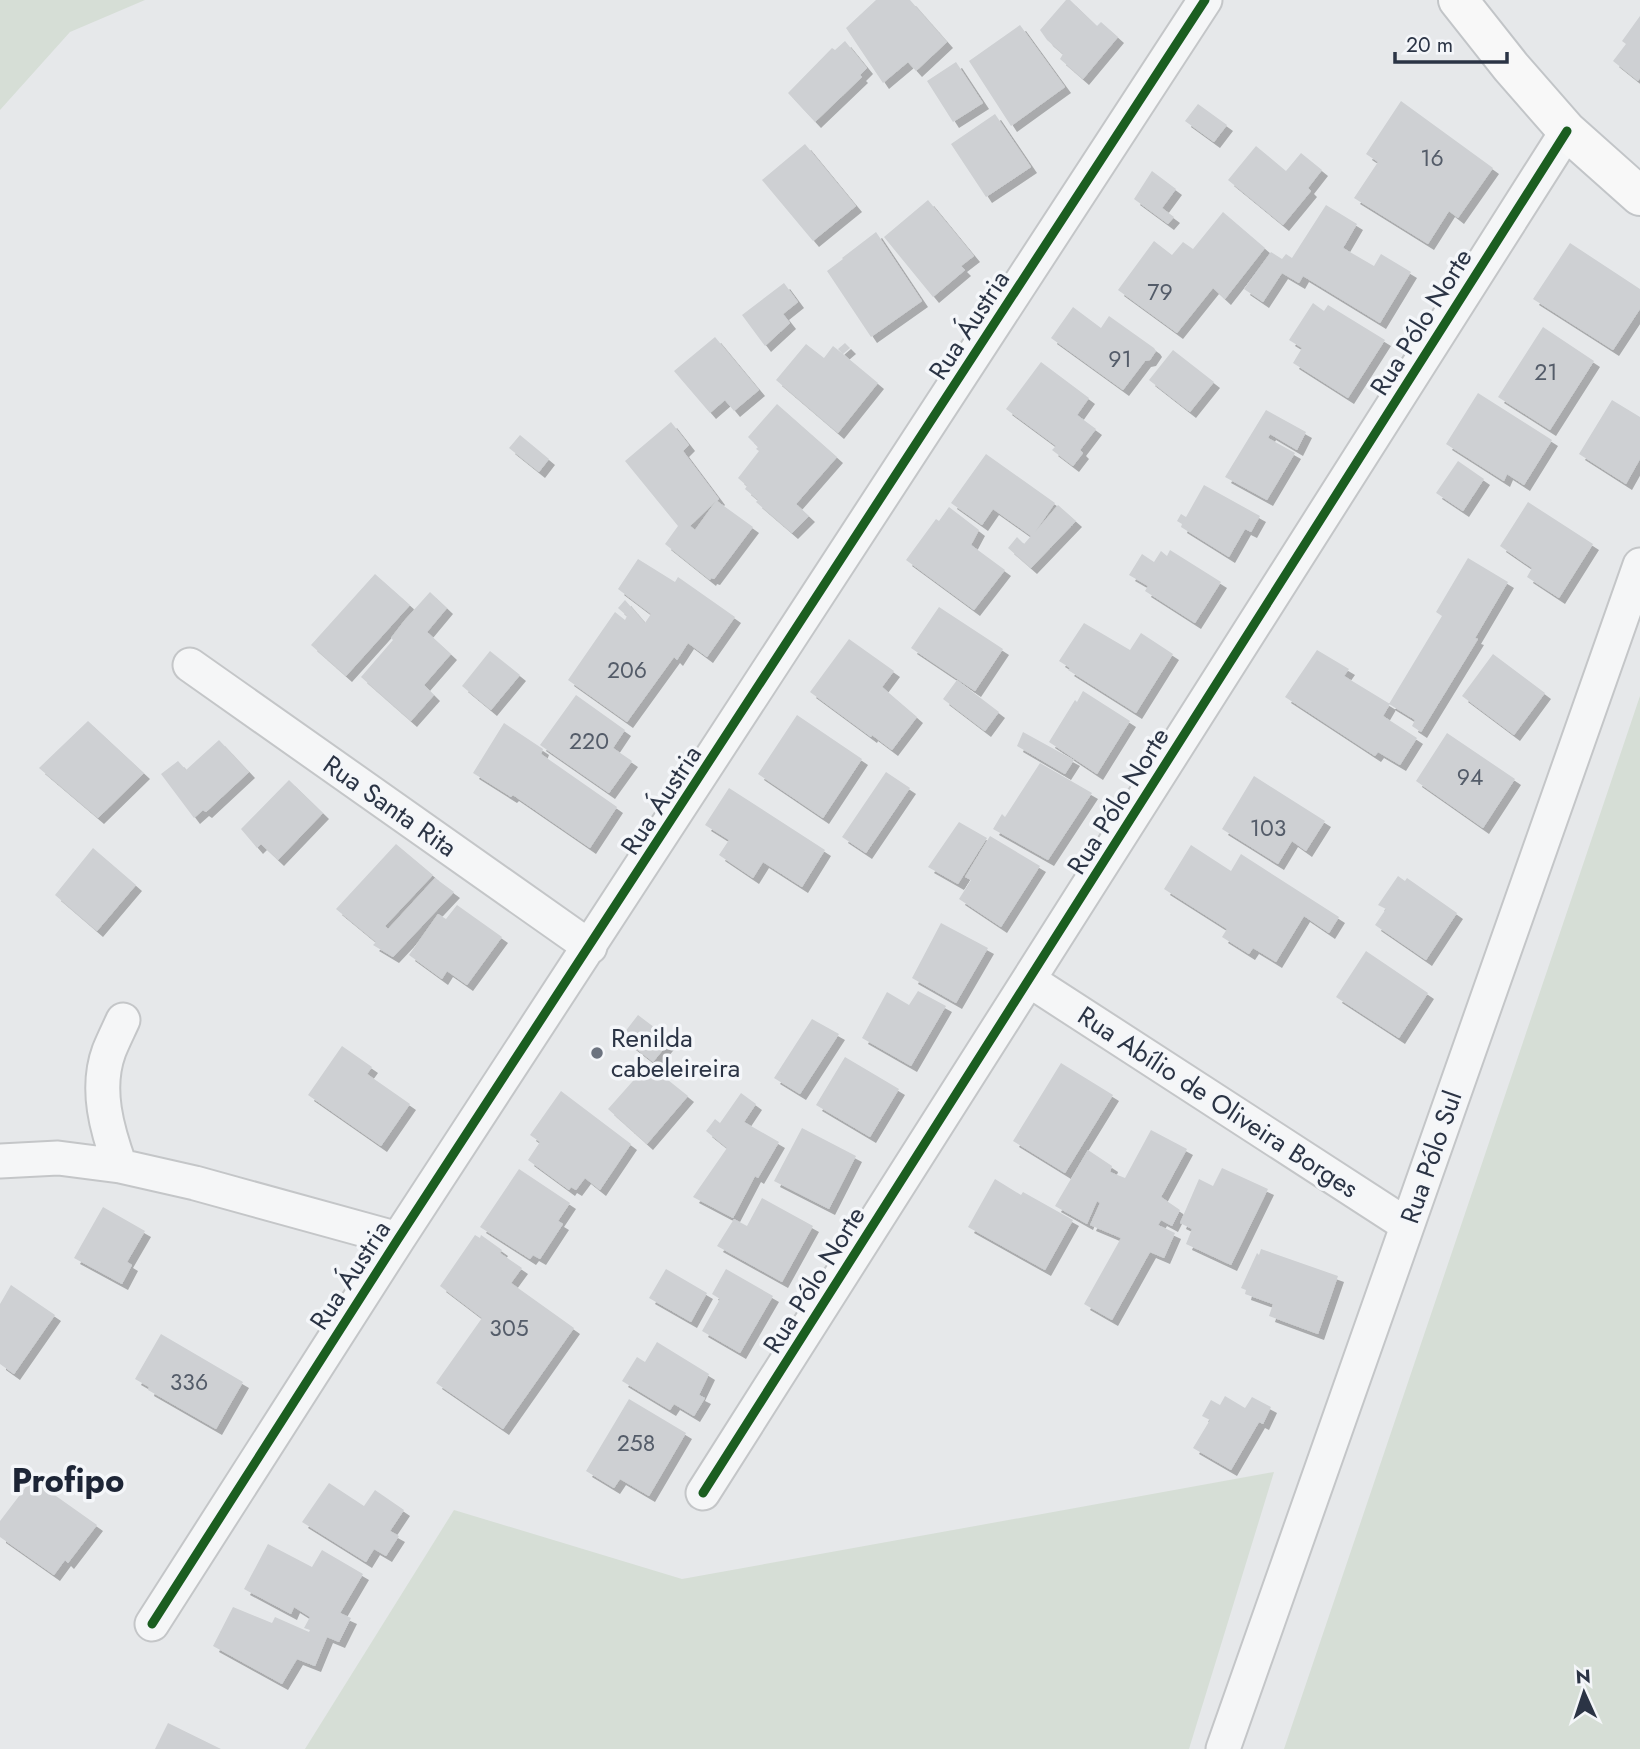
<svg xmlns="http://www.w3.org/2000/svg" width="1640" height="1749" font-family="Jost,sans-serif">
<defs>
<filter id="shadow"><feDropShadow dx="6" dy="6" stdDeviation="0" flood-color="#0004"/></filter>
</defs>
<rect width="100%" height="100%" fill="#e6e8ea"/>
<!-- green -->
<path fill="#d6ded6" d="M0 0H145L70 32 0 110Z
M1640 696V1749H1284Z
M1274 1472 1189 1749H305L454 1510 682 1579Z"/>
<!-- building -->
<path fill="#ced0d3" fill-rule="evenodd" filter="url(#shadow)" d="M876 0H910L947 42 916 71 908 62 883 83 846 28Z
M1066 0H1070L1097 26 1101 22 1118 37 1083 79 1060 59 1063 54 1047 40 1040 30Z
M1640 16V78L1638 81 1613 61 1626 44 1622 41Z
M1020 25 1065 87 1011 126 969 61Z
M845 41 867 68 860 75 862 77 815 122 788 93 832 48 835 50Z
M956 62 983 103 953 122 927 81Z
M1401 101 1493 168 1458 218 1449 211 1428 244 1354 198 1378 162 1366 154Z
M1198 104 1227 125 1214 142 1185 121Z
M995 114 1031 167 986 197 951 144Z
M805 144 856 206 813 241 762 180Z
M1256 146 1286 171 1301 153 1322 170 1308 188 1311 191 1283 225 1228 180Z
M1152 171 1176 189 1162 208 1174 217 1168 224 1134 199Z
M928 200 974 256 961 266 965 270 933 297 884 237Z
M1326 205 1357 224 1343 248 1374 266 1381 254 1411 272 1380 323 1303 276 1299 283 1282 273 1263 302 1244 289 1271 252 1282 259 1286 254 1292 258Z
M1223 212 1265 248 1225 299 1213 288 1177 333 1118 290 1154 241 1172 255 1183 242 1193 249Z
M876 232 922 301 871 337 827 271 843 259 842 258Z
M1570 243 1640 289V309L1613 350 1533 299Z
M784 283 798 302 783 314 790 323 765 346 742 315Z
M1313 303 1324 311 1328 305 1385 340 1348 398 1293 363 1302 348 1289 340Z
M1073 307 1101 328 1109 316 1154 348 1156 351 1150 360 1145 361 1123 390 1051 338Z
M1543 327 1594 361 1550 430 1498 397Z
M715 337 759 390 734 411 725 400 710 413 674 371Z
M845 343 850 348 843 354 878 383 838 433 776 380 806 344 824 358 833 346 843 354 838 349Z
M1173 350 1214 382 1190 412 1149 380Z
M1041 362 1089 398 1077 415 1096 429 1080 450 1083 453 1073 466 1052 450 1056 446 1006 409Z
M1478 393 1552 440 1524 485 1507 474 1504 481 1446 444Z
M1612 400 1640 417V459L1626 484 1579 454Z
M777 404 837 457 796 504 809 516 792 533 756 502 758 500 745 489 747 486 738 478 759 451 756 449 758 447 748 437Z
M1266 410 1306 432 1297 450 1270 434 1268 438 1295 453 1267 500 1225 477Z
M671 422 689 445 683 451 719 499 717 501 753 527 714 579 711 578 710 580 665 544 678 526 625 461ZM716 501 695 530 690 526Z
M520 435 549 459 539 472 509 448Z
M986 454 1055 503 1035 532 1058 505 1076 521 1031 568 1008 548 1017 537 1024 544 1031 536 993 509 982 525 951 503Z
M1458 461 1484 479 1463 511 1436 493Z
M1204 485 1260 516 1251 532 1245 529 1229 557 1181 527 1182 524 1177 521 1181 514 1186 517Z
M1528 502 1593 544 1559 598 1527 577 1532 568 1500 546Z
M949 507 979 530 971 545 1005 570 974 610 906 560 936 519 939 521Z
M1170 550 1221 582 1195 623 1145 591 1148 586 1129 575 1142 554 1154 562 1161 551 1167 556Z
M1468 558 1508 582 1475 638 1478 639 1421 732 1412 726 1415 720 1389 704 1442 616 1436 612Z
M638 559 675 582 678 577 735 617 707 657 688 643 677 660 674 657 627 722 568 680 615 612 625 620 627 616 618 608 625 600 645 623 651 614 618 589Z
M375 574 410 605 346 676 311 645Z
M430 592 447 608 427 632 451 654 424 685 434 695 411 721 361 677 393 640 391 638 404 621Z
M939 607 1003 649 975 691 911 648Z
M1084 623 1130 650 1141 633 1173 654 1136 713 1068 670 1070 668 1059 661Z
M849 639 894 671 882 687 917 717 892 750 872 735 871 737 810 692Z
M1317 650 1349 669 1344 676 1390 704 1383 716 1417 738 1400 765 1378 752 1375 756 1285 697Z
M490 651 520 675 491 710 462 686Z
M1493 654 1545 693 1514 735 1462 696Z
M957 680 999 712 985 731 943 699Z
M1083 691 1130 721 1097 774 1049 742 1075 700 1077 702Z
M576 695 625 730 613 748 632 761 609 793 540 745Z
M797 715 862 759 823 818 758 774Z
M88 721 144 773 98 818 39 768Z
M504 723 543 749 541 754 617 807 590 848 513 795 511 797 473 773Z
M1023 732 1074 760 1065 774 1017 746Z
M1447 733 1515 779 1483 828 1416 781Z
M219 740 249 772 206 812 203 810 194 818 161 774 178 761 186 770Z
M1040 763 1092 793 1048 860 993 829 1002 814 1005 817Z
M886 772 910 788 866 853 842 837Z
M1254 776 1325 821 1306 851 1292 841 1278 864 1222 829Z
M289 780 323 813 278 860 261 844 257 848 241 829Z
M729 788 825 850 802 887 763 862 753 878 719 855 729 840 705 825Z
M959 822 987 838 958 884 928 867Z
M990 836 1040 866 1001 927 959 899 971 880 965 877Z
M396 844 433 875 385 926 388 929 435 878 454 892 393 957 373 945 376 942 336 909Z
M1191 845 1231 871 1241 854 1339 917 1329 933 1304 916 1276 962 1253 948 1249 954 1222 937 1227 929 1164 889Z
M93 848 136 885 97 931 55 895Z
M1398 876 1405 881 1407 878 1457 913 1426 960 1375 925 1386 909 1378 905Z
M457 905 502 937 467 985 447 971 442 979 409 955 438 914 446 919Z
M941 923 988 948 956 1003 912 978Z
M1366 951 1428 993 1399 1038 1336 997Z
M918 991 946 1006 911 1066 862 1038 887 992 909 1005Z
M638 1015 671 1040 653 1062 621 1037Z
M812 1019 839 1034 800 1094 774 1078Z
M342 1046 372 1067 367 1074 410 1104 381 1146 308 1095Z
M845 1057 899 1089 870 1137 816 1105Z
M1061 1063 1113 1095 1065 1173 1013 1141Z
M648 1064 688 1096 647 1144 608 1109Z
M561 1091 631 1144 600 1190 585 1178 576 1190 571 1187 569 1190 528 1160 540 1142 530 1135Z
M741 1093 756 1104 744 1122 779 1142 758 1178 755 1176 733 1218 693 1197 727 1148 706 1131 715 1119 720 1123Z
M802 1128 856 1156 829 1209 774 1181Z
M1151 1130 1187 1149 1161 1197 1180 1210 1172 1226 1161 1220 1158 1225 1175 1233 1164 1258 1150 1252 1112 1320 1084 1304 1121 1238 1090 1225 1100 1203 1097 1201 1087 1224 1055 1206 1088 1150 1112 1166 1110 1172 1125 1178Z
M1222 1168 1268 1189 1231 1265 1186 1244 1192 1229 1180 1223 1199 1179 1213 1186Z
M519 1169 570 1203 558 1221 563 1224 540 1259 533 1255 530 1259 480 1227Z
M995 1179 1021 1195 1023 1192 1073 1220 1045 1270 968 1227Z
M762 1198 813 1226 782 1282 717 1246 734 1219 747 1226Z
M103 1207 145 1231 127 1262 132 1265 122 1284 74 1258Z
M475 1235 480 1238 481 1235 502 1250 500 1253 522 1268 511 1283 574 1328 503 1429 436 1383 482 1318 440 1286Z
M1261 1249 1338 1276 1318 1334 1269 1316 1273 1304 1245 1294 1246 1290 1241 1288 1257 1253 1259 1255Z
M666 1269 707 1293 691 1322 649 1298Z
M726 1269 773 1296 740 1353 702 1331 720 1299 712 1294Z
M11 1285 55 1315 14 1374 0 1364V1304Z
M161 1334 243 1382 216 1429 148 1390 149 1387 135 1379Z
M657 1342 709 1374 699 1395 705 1398 694 1416 674 1404 670 1410 622 1381 637 1357 645 1362Z
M1225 1396 1245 1408 1252 1397 1271 1407 1263 1424 1259 1422 1231 1470 1193 1448 1210 1420 1202 1416 1211 1400 1220 1405Z
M629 1399 686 1433 649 1496 620 1479 614 1488 586 1471Z
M32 1479 97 1525 68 1563 65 1560 54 1575 0 1537V1521Z
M329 1483 364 1506 375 1490 404 1510 390 1531 399 1536 386 1556 374 1549 366 1562 302 1522Z
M268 1544 312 1567 322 1550 363 1574 340 1613 351 1618 339 1642 327 1637 315 1666 297 1659 282 1684 213 1646 233 1607 272 1623 275 1617 309 1632 310 1630 304 1628 310 1617 294 1607 291 1614 244 1589Z
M168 1723 221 1749H155Z"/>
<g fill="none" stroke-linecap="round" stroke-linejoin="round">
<defs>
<path id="street" d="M190 665 590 947
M1029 980 1407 1225
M0 1161 58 1158 120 1166 195 1183 398 1239
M120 1166C107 1130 95 1089 109 1051 113 1041 118 1031 123 1020
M703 1493 1567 131
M152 1624 398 1239 1205 0
M1223 1749 1640 565"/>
<path id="primary" d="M1458 0 1511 67 1567 131 1640 196"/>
</defs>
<!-- street casing -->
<use href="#street" stroke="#c4c6c8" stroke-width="37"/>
<!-- primary casing -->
<use href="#primary" stroke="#c2c5c8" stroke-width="42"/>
<!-- street -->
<use href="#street" stroke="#f5f6f7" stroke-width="33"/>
<!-- primary -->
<use href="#primary" stroke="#f8f8f8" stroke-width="38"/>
<defs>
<path id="cycleway" d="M703 1493 1567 131
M152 1624 398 1239 1205 0"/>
</defs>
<!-- cycleway casing -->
<use href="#cycleway" stroke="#f4f6f9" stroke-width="13"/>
<!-- cycleway -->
<use href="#cycleway" stroke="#1b5e20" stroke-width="9"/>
</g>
<!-- markers -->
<circle fill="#6c737f" stroke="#f4f6f9" stroke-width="2.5" cx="597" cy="1053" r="7"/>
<g text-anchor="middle" stroke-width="7" stroke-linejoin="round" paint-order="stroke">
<!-- number labels -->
<g font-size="23" fill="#545c69">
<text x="1432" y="166">16</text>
<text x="1160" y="300">79</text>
<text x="1120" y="367">91</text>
<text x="1546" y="380">21</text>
<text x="627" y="678">206</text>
<text x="589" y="749">220</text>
<text x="1470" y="785">94</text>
<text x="1268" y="836">103</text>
<text x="509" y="1336">305</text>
<text x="189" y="1390">336</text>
<text x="636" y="1451">258</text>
</g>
<!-- street labels -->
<g font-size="26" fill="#2b3445" stroke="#f4f6f9">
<text transform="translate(1421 322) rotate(-58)" y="9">Rua Pólo Norte</text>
<text transform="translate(969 325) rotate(-57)" y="9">Rua Áustria</text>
<text transform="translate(661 800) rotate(-57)" y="9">Rua Áustria</text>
<text transform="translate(1118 801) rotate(-58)" y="9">Rua Pólo Norte</text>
<text transform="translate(390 806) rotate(35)" y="9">Rua Santa Rita</text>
<text transform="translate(1218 1102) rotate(33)" y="9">Rua Abílio de Oliveira Borges</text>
<text transform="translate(1431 1157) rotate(-71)" y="9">Rua Pólo Sul</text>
<text transform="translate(350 1275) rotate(-57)" y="9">Rua Áustria</text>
<text transform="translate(814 1280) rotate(-58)" y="9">Rua Pólo Norte</text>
</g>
<!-- poi labels -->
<g font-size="26" fill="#2b3445" stroke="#f4f6f9" text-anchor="start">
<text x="611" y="1047">Renilda<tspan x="611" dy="30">cabeleireira</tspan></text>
</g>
<!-- district labels -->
<g font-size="33" font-weight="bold" fill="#1d2536" stroke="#f4f6f9">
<text x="68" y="1492">Profipo</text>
</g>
</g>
<!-- north arrow -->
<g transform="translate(1584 1693) rotate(357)" stroke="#f4f6f9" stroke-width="5" paint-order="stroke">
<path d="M0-5L12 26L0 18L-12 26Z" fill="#2b3445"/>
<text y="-10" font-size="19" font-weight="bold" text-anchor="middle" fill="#2b3445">N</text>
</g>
<!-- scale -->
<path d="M1395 52v10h112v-10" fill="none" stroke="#2b3445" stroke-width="3.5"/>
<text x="1406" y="52" font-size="21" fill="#2b3445" stroke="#f4f6f9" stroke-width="5" paint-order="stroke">20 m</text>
</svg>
